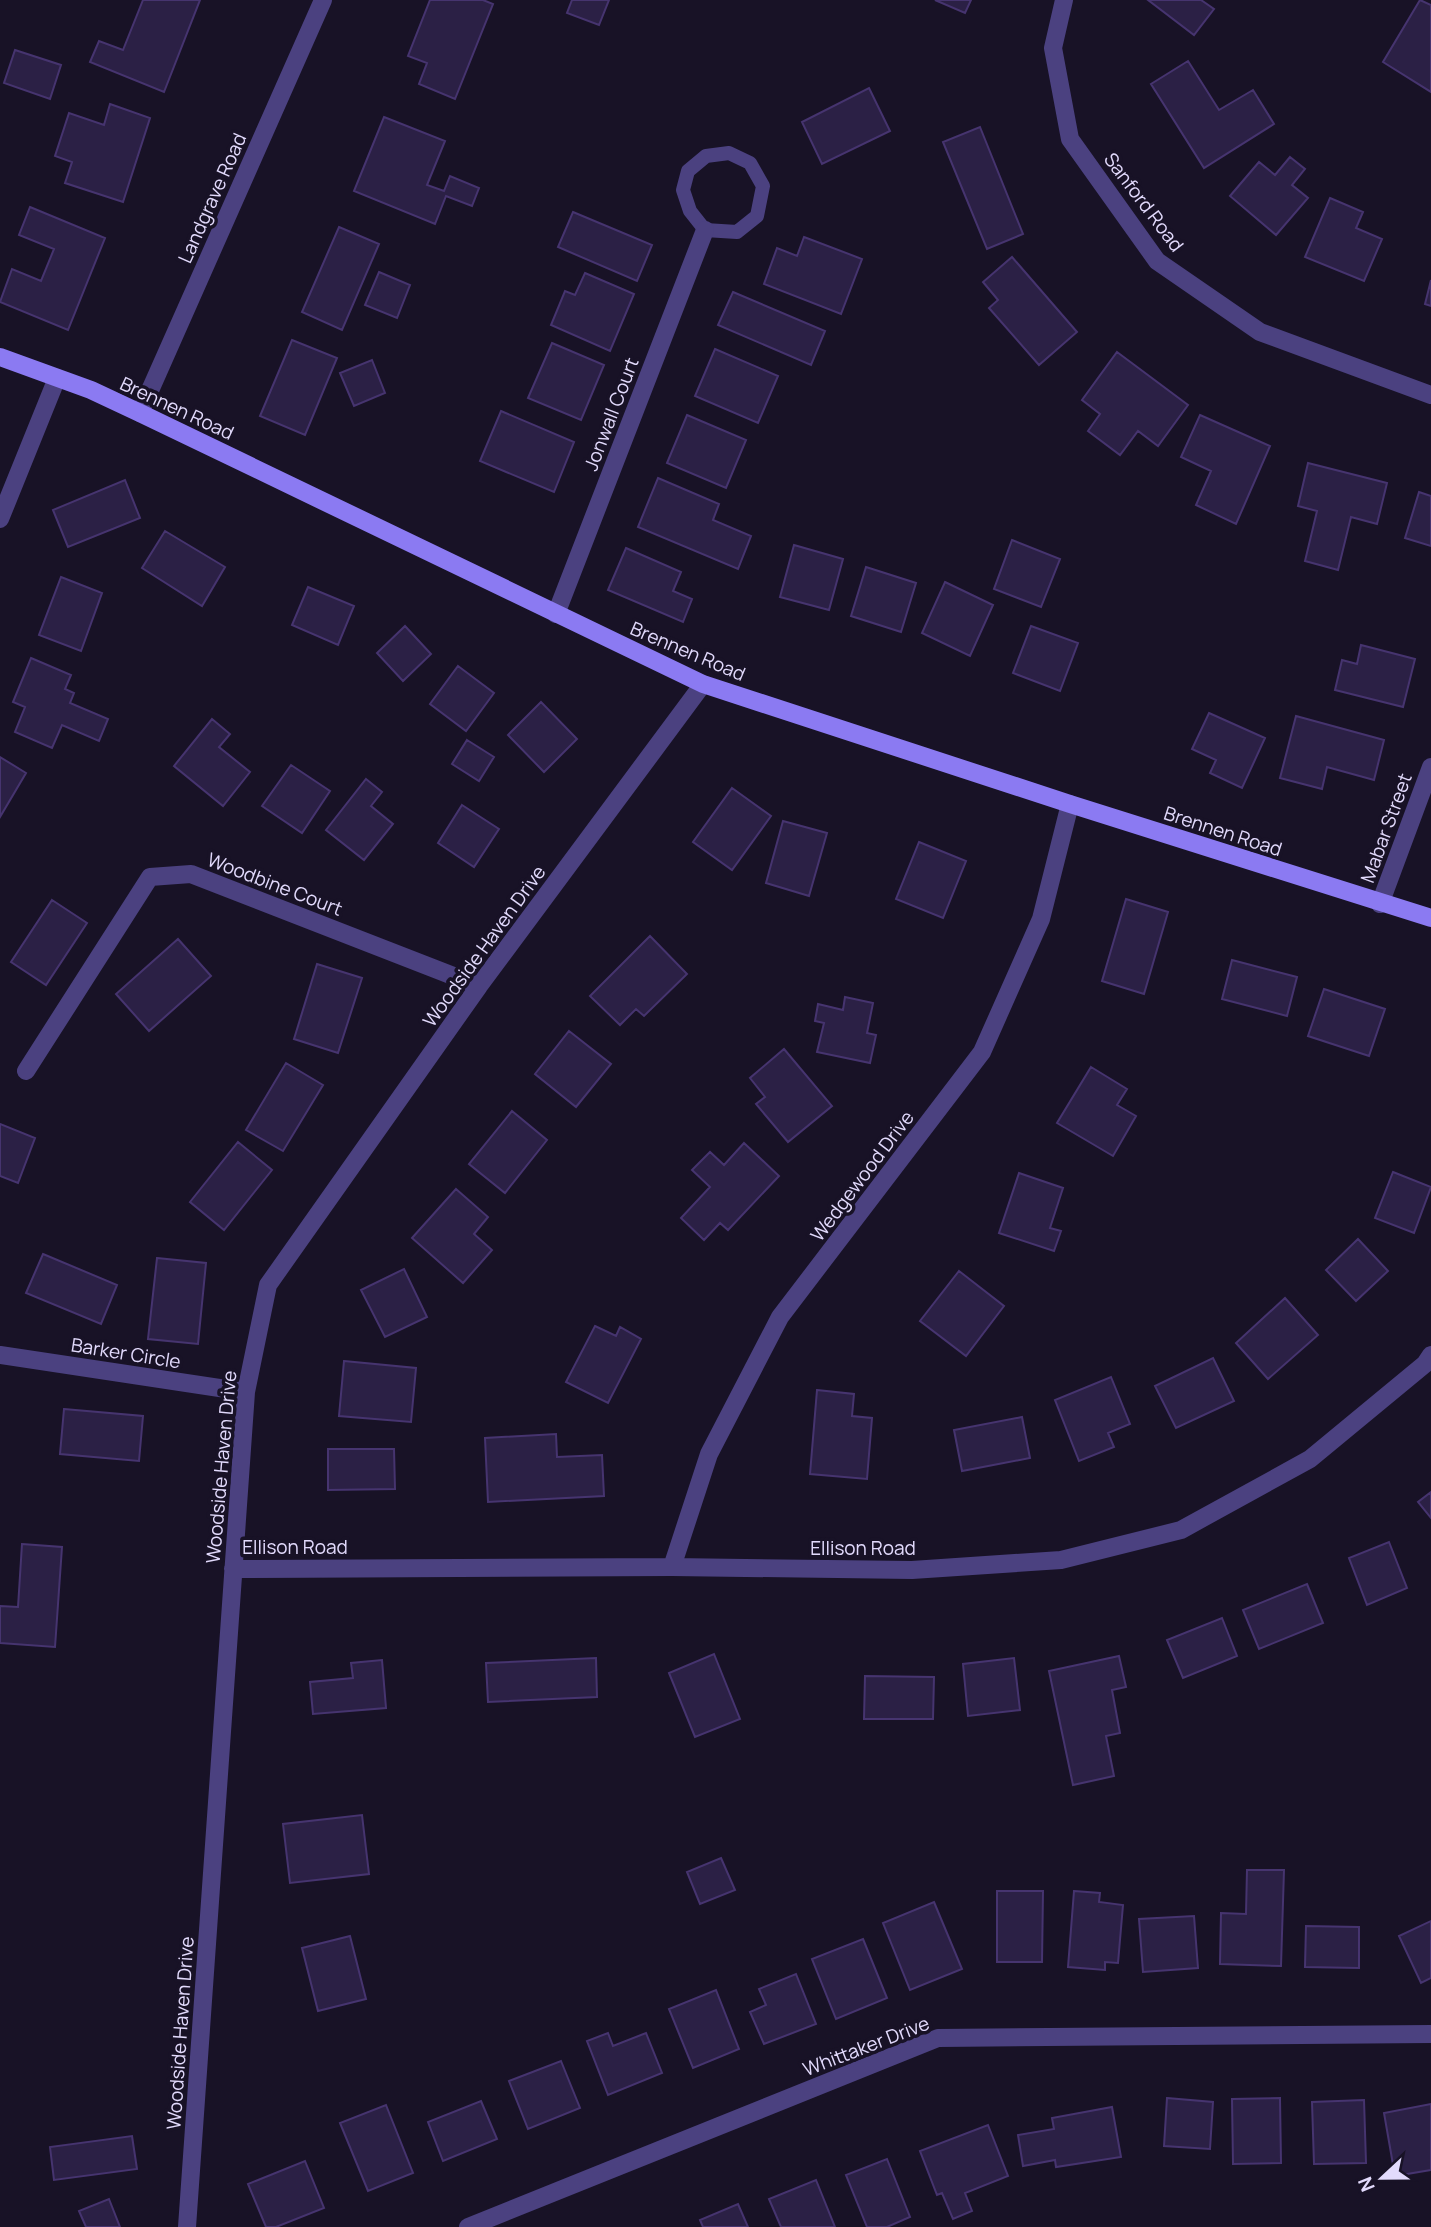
<svg xmlns="http://www.w3.org/2000/svg" width="1431" height="2227" font-family="Manrope,sans-serif">
<rect width="100%" height="100%" fill="#181226"/>
<!-- building -->
<path fill="#2b2045" stroke="#46346f" stroke-width="2" d="M143 0H200L164 92 90 62 99 41 123 50Z
M430 0H483L493 4 455 99 419 84 427 63 408 56Z
M572 0H609L599 25 567 13Z
M935 0H971L965 13Z
M1148 0H1201L1214 9 1194 35Z
M1420 0 1431 5V92L1383 62Z
M15 50 61 65 50 99 4 83Z
M1188 61 1219 110 1253 90 1274 124 1204 168 1151 84Z
M869 88 890 131 822 164 802 122Z
M110 104 150 118 123 202 65 183 72 162 55 156 69 113 104 125Z
M384 117 445 141 427 185 444 191 450 176 479 188 472 206 446 196 435 224 354 191Z
M980 127 1023 234 987 249 943 142Z
M1290 157 1305 169 1292 185 1308 198 1276 235 1230 196 1259 162 1275 175Z
M1330 198 1363 212 1356 228 1382 239 1364 281 1305 257Z
M30 207 105 238 68 330 0 302 12 269 41 281 54 249 19 235Z
M573 212 652 245 637 281 558 247Z
M339 227 379 244 342 330 302 312Z
M804 237 862 259 841 314 764 284 777 248 797 256Z
M1012 257 1077 332 1039 365 989 308 998 300 983 282Z
M379 272 410 285 397 318 365 305Z
M585 273 634 294 610 351 551 325 565 291 575 295Z
M1431 280V306L1425 304Z
M733 292 825 331 811 365 718 325Z
M292 340 337 358 305 435 260 416Z
M552 343 604 365 581 420 528 398Z
M715 349 778 376 758 423 695 396Z
M1117 352 1188 405 1158 446 1138 431 1120 455 1088 431 1100 414 1082 400Z
M372 360 385 393 354 406 340 373Z
M501 411 574 442 554 492 480 461Z
M687 415 746 440 726 488 667 463Z
M1200 415 1270 446 1236 524 1196 505 1211 471 1181 457Z
M1308 463 1387 483 1377 524 1351 517 1338 570 1305 561 1317 511 1298 506Z
M658 478 719 504 713 520 751 536 738 569 638 527Z
M125 480 140 518 68 547 53 510Z
M1419 492 1431 496V546L1405 538Z
M165 531 225 567 202 606 142 568Z
M1012 540 1060 559 1041 607 994 589Z
M794 545 843 559 829 610 780 597Z
M626 548 681 572 673 591 692 599 683 622 608 590Z
M866 567 916 583 901 632 851 616Z
M61 577 102 593 81 651 39 635Z
M945 582 993 605 970 656 922 633Z
M308 587 354 606 338 645 292 625Z
M405 626 431 654 403 681 377 653Z
M1031 626 1078 643 1060 691 1013 673Z
M1361 645 1415 659 1403 707 1335 690 1342 660 1357 664Z
M31 658 71 675 65 689 74 693 70 703 108 719 99 741 62 725 52 748 15 732 25 707 13 702Z
M458 666 494 693 466 731 430 704Z
M541 702 577 739 544 772 508 735Z
M1209 713 1265 738 1242 788 1210 773 1216 760 1192 749Z
M1296 716 1384 740 1374 780 1327 767 1322 789 1280 778Z
M212 719 230 734 219 747 250 772 223 806 174 766Z
M467 740 494 757 479 781 452 764Z
M0 757 26 773 0 817Z
M291 765 330 791 302 833 262 806Z
M366 779 382 792 371 806 393 824 364 860 326 830Z
M732 788 771 816 732 870 693 842Z
M462 805 499 829 474 867 438 843Z
M783 821 827 833 809 896 766 883Z
M919 842 966 861 943 918 896 899Z
M1126 899 1168 912 1144 994 1102 981Z
M52 900 87 923 46 985 11 962Z
M650 936 687 974 644 1016 636 1009 620 1025 590 996Z
M178 939 211 976 149 1031 116 994Z
M1232 960 1297 977 1287 1016 1222 999Z
M317 964 362 978 338 1053 294 1039Z
M1324 989 1385 1009 1369 1056 1308 1036Z
M845 997 873 1003 867 1033 876 1035 870 1063 817 1052 824 1023 815 1021 818 1004 843 1010Z
M569 1031 611 1064 576 1107 535 1074Z
M784 1049 832 1106 788 1142 756 1104 765 1097 750 1078Z
M286 1063 323 1085 283 1151 246 1130Z
M1091 1067 1127 1089 1117 1105 1136 1116 1113 1156 1057 1123Z
M512 1111 547 1140 505 1193 469 1164Z
M0 1124 35 1138 18 1183 0 1176Z
M238 1142 272 1170 224 1230 190 1202Z
M744 1143 779 1176 728 1230 720 1223 704 1240 681 1218 710 1187 692 1170 710 1152 724 1165Z
M1393 1172 1431 1187 1414 1233 1375 1218Z
M1019 1173 1063 1188 1050 1228 1061 1231 1054 1251 999 1233Z
M456 1189 488 1217 474 1234 492 1250 463 1283 412 1238Z
M1358 1239 1388 1271 1356 1301 1326 1270Z
M43 1254 117 1285 101 1324 26 1293Z
M157 1258 206 1263 198 1344 148 1339Z
M404 1269 427 1317 385 1337 361 1290Z
M959 1271 1004 1306 966 1356 920 1321Z
M1285 1298 1318 1335 1268 1379 1236 1343Z
M595 1326 616 1336 620 1327 641 1339 608 1403 566 1382Z
M1213 1358 1234 1401 1176 1428 1155 1386Z
M344 1361 416 1368 411 1422 339 1416Z
M1111 1377 1130 1424 1108 1433 1114 1447 1079 1461 1055 1400Z
M817 1390 854 1394 852 1416 872 1418 867 1479 810 1474Z
M64 1409 143 1416 139 1461 60 1454Z
M1022 1417 1030 1458 962 1471 954 1430Z
M556 1434 557 1457 602 1455 604 1496 488 1502 485 1438Z
M328 1449H394L395 1489 328 1490Z
M1431 1492V1518L1418 1502Z
M1389 1542 1407 1588 1367 1605 1349 1558Z
M22 1544 62 1547 55 1647 0 1643V1606L18 1607Z
M1307 1584 1323 1623 1259 1649 1243 1610Z
M1222 1618 1237 1656 1183 1678 1167 1640Z
M714 1654 740 1719 695 1737 669 1673Z
M1119 1656 1126 1687 1112 1690 1120 1733 1106 1736 1114 1776 1073 1785 1049 1671Z
M596 1658 597 1697 488 1702 486 1663Z
M1014 1658 1020 1710 968 1716 963 1664Z
M382 1660 386 1708 313 1714 310 1682 353 1678 351 1663Z
M865 1676 934 1677 933 1719H864Z
M362 1815 369 1874 290 1883 283 1824Z
M721 1858 735 1890 700 1904 687 1872Z
M1247 1870H1284L1281 1966 1220 1964 1221 1913 1246 1914Z
M997 1891H1043L1042 1962H997Z
M1074 1891 1100 1893 1099 1902 1123 1905 1118 1963 1105 1962V1970L1068 1967Z
M934 1902 962 1969 910 1990 883 1923Z
M1194 1916 1198 1968 1143 1972 1139 1919Z
M1431 1921V1978L1421 1983 1399 1936Z
M1306 1926 1359 1927V1968L1305 1967Z
M350 1936 366 1999 318 2011 302 1948Z
M863 1939 887 1998 836 2019 812 1959Z
M796 1974 816 2024 764 2044 750 2012 766 2005 759 1989Z
M716 1990 739 2049 693 2068 669 2009Z
M608 2033 613 2046 646 2033 662 2073 608 2095 587 2041Z
M561 2061 580 2108 528 2129 509 2081Z
M1167 2098 1213 2102 1210 2149 1164 2146Z
M1280 2098 1281 2163 1233 2164 1232 2099Z
M1364 2100 1366 2163 1314 2164 1312 2102Z
M481 2101 497 2139 443 2161 428 2122Z
M1431 2104V2170L1395 2176 1384 2113Z
M386 2105 413 2173 368 2191 340 2123Z
M1112 2107 1121 2157 1056 2167 1055 2160 1023 2166 1018 2135 1054 2129 1052 2118Z
M988 2125 1008 2176 965 2193 972 2211 953 2219 942 2193 937 2195 920 2151Z
M132 2136 137 2169 54 2180 50 2147Z
M887 2159 910 2217 887 2227H867L846 2175Z
M305 2161 324 2208 276 2227H266L248 2184Z
M816 2180 835 2227H781L769 2199Z
M109 2199 120 2227H86L79 2211Z
M738 2204 748 2227H703L700 2220Z"/>
<g fill="none" stroke-linecap="round" stroke-linejoin="round">
<!-- lane -->
<path stroke="#4b4180" stroke-width="14" d="M729 153 750 163 763 186 757 216 737 232 705 230 690 211 683 190 688 171 706 156Z"/>
<!-- street -->
<path stroke="#4b4180" stroke-width="18" d="M1064 0 1053 48 1070 139 1157 261 1260 332 1431 395
M140 413 323 0
M0 519 57 378
M556 614 705 230
M1380 904 1431 767
M26 1071 150 877 191 874 479 986
M0 1355 246 1392
M672 1567 709 1454 780 1317 982 1052 1041 919 1070 804
M233 1569 672 1567 912 1570 1061 1560 1181 1530 1310 1459 1425 1364 1431 1355
M187 2227 246 1392 268 1285 479 986 703 684
M468 2227 938 2038 1431 2034"/>
<!-- secondary -->
<path stroke="#8b7af2" stroke-width="18" d="M0 357 91 390 140 413 703 684 1070 804 1431 918"/>
</g>
<g text-anchor="middle" stroke-width="7" stroke-linejoin="round" paint-order="stroke">
<!-- street labels -->
<g font-size="19" fill="#e2dafc" stroke="#181226">
<text transform="translate(212 198) rotate(-66)" y="7">Landgrave Road</text>
<text transform="translate(1144 202) rotate(53)" y="7">Sanford Road</text>
<text transform="translate(177 408) rotate(25)" y="7">Brennen Road</text>
<text transform="translate(611 414) rotate(-69)" y="7">Jonwall Court</text>
<text transform="translate(688 651) rotate(23)" y="7">Brennen Road</text>
<text transform="translate(1386 828) rotate(-70)" y="7">Mabar Street</text>
<text transform="translate(1223 831) rotate(18)" y="7">Brennen Road</text>
<text transform="translate(275 884) rotate(21)" y="7">Woodbine Court</text>
<text transform="translate(484 946) rotate(-54)" y="7">Woodside Haven Drive</text>
<text transform="translate(862 1176) rotate(-53)" y="7">Wedgewood Drive</text>
<text transform="translate(126 1353) rotate(9)" y="7">Barker Circle</text>
<text transform="translate(221 1467) rotate(-85)" y="7">Woodside Haven Drive</text>
<text x="295" y="1554">Ellison Road</text>
<text x="863" y="1555">Ellison Road</text>
<text transform="translate(180 2033) rotate(-86)" y="7">Woodside Haven Drive</text>
<text transform="translate(866 2046) rotate(-21)" y="7">Whittaker Drive</text>
</g>
</g>
<!-- north arrow -->
<g transform="translate(1382 2178) rotate(248)" stroke="#181226" stroke-width="5" paint-order="stroke">
<path d="M0-5L12 26L0 18L-12 26Z" fill="#e2dafc"/>
<text y="-10" font-size="19" font-weight="bold" text-anchor="middle" fill="#e2dafc">N</text>
</g>
</svg>
